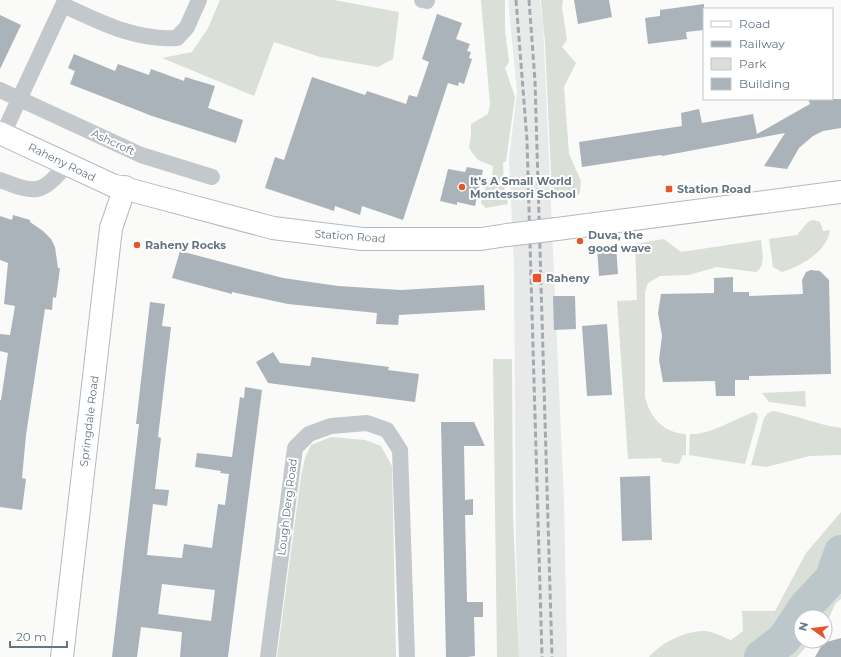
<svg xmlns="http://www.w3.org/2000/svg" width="841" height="657" font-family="Montserrat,sans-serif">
<rect width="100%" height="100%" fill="#fafaf8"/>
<!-- built -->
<path fill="#e8e9e9" d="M508 0H540L543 23 564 501 567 657H519L516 548 514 265 509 159 517 92Z"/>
<!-- green -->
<path fill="#dadfd7" d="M220 0H334L399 12 393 59 378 67 320 57 274 42 254 96 162 58 192 52 208 28Z
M481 0H505V30L509 62 505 68 515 97 506 161 503 163 504 186 508 204 486 208 481 203C483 193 485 185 492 178L493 166 478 160 469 148 471 135V124L488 114 490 104Z
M541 0H563L562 7 567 40 562 47 576 63 564 87 569 154 581 181 580 193 571 200 555 197 552 193 545 43Z
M813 220 820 222 823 231 830 230C827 252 801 266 782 272L773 267 769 239 797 235 808 222Z
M664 239 681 252 761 240C762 251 766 266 756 272L717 267 689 275 660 276 648 283 645 292V397C650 418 664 433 686 434V455H683L679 464 662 462 661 458 628 459 617 301 637 300 635 244Z
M493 359H512L513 517 519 657H497Z
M805 391 806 407 769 402 762 393Z
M773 411C796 415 818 425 841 428V455L810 456 766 467 751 465 764 418 768 413Z
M754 412 757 414 758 417 745 464 689 455 690 434C707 436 737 418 754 412Z
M331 437 365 440 381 446 392 466 396 657H277L301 476 305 458 311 445Z
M841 512V599L836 603 825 625V617H801V641H811L797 657H649C661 643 685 631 704 631 712 631 723 637 731 640L743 631 742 611H775L806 553Z"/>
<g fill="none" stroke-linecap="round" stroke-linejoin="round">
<!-- river -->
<path stroke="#bbc7cb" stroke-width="34" d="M761 657 784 639 806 606 832 578 841 552"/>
</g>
<!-- building -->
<path fill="#aab3b9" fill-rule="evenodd" d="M574 0H609L612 17 578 24Z
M704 4V30L686 32 687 39 648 44 645 18 660 16V10Z
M437 14 462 23 456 39 470 44 467 51 471 52 469 58 472 59 464 84 459 82 458 86 448 83 403 220 362 206 360 215 335 206 334 211 265 188 275 157 284 160 312 77 365 95 367 91 406 104 409 95 417 97 429 62 422 59Z
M0 15 21 25 0 69Z
M74 54 115 71 118 64 149 75 151 69 184 81 185 77 215 86 208 108 243 120 236 143 152 116 70 84 75 71 68 68Z
M808 99H841V128L823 131 813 136 799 148 787 169 764 166 785 133 662 156 661 155 582 167 579 142 682 126 681 113 699 109 702 123 753 114 757 134 810 104Z
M467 167 483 170 475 206 457 202V205L440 201 448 169 465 172Z
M13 215 30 220V222L43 231 51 239 55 247 58 268H60L56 298 53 297 52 310 45 309 26 435 22 478 26 479 22 510 0 507V400H1L8 353 0 351V334L10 335 15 306 4 304 8 263 0 260V216L12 220Z
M616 246 618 274 599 276 597 247Z
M180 251 283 278 338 286 401 290 484 285 485 310 399 315 398 325 376 324 377 313 288 304 232 292V294L172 278Z
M811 270 820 271 829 280 831 374 749 376V380H735V396H716L715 381 663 382 659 360 662 336 658 313 661 294 714 293V278L733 277V292H749V296L803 294 802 280 806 272Z
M553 296H575L576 329 554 330Z
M150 302 165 304 162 326 171 327 158 437 161 438 155 489 169 490 167 506 153 504 147 555 182 558 184 544 212 548 218 504 225 505 229 474 220 473 221 471 195 467 197 453 232 457 240 397 244 398 245 387 262 390 228 657H180L182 632 141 627 137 657H112L139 424H136ZM162 584 215 590 211 621 158 614Z
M607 324 612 395 587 396 582 326Z
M273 352 280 363 310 366 312 357 389 367 388 370 419 374 415 402 268 383 256 362Z
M441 422H474L485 446H464L465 500 473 499V515H465L467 602H483V617H474L475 656 467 657H446Z
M650 476 652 540 622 541 620 477Z
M841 638V657H815L823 643Z"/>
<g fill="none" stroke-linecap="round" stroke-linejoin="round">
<defs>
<path id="secondary" d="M0 133 112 185 273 228 362 239H481L507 235
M557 229 841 192
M62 657 111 228 125 187"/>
</defs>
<!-- secondary casing -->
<use href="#secondary" stroke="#b3babf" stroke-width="24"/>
<!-- street -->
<path stroke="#c3c8cc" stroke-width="16" d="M422 0 427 1
M0 90 141 155 212 177
M3 134 63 5C100 22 136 41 177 38L187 27 199 0
M0 180C37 194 41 195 67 164
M268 657 295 448 309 434 331 426 367 423 387 430 400 450 407 657"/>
<!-- secondary -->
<use href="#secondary" stroke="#fff" stroke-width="22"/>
<!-- rail -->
<path stroke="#a2aab0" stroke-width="3" stroke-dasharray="6 3" stroke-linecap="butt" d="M516 0 527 140 542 657
M529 0 535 81 552 657"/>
<defs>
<path id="secondary-bridge" d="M507 235 557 229"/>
</defs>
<!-- secondary-bridge casing -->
<use href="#secondary-bridge" stroke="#b3babf" stroke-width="24" stroke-linecap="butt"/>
<!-- secondary-bridge -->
<use href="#secondary-bridge" stroke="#fff" stroke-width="22"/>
</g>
<!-- markers -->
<g fill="#e4572e" stroke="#fff" stroke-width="1.5">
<circle cx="462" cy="187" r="4"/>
<rect x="665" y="185" width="8" height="8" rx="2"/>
<circle cx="580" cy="241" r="4"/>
<circle cx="137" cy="245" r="4"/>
<rect x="532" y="273" width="10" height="10" rx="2"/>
</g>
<g text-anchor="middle" stroke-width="4" stroke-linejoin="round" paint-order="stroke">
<!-- street labels -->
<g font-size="11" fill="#657683" stroke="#fff">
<text transform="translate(113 142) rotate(25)" y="4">Ashcroft</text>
<text transform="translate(62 162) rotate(26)" y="4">Raheny Road</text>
<text transform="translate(350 236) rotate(4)" y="4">Station Road</text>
<text transform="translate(89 421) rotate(-83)" y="4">Springdale Road</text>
<text transform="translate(287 507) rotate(-83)" y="4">Lough Derg Road</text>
</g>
<!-- poi labels -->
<g font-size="11" font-weight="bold" fill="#657683" stroke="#fff" text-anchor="start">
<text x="470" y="185">It's A Small World<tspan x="470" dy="13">Montessori School</tspan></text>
<text x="677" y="193">Station Road</text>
<text x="588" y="239">Duva, the<tspan x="588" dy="13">good wave</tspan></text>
<text x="145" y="249">Raheny Rocks</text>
<text x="546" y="282">Raheny</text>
</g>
</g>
<!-- legend -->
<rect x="703" y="8" width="130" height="92" fill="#ffffff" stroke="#c1c8cd"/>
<rect x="711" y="21" width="20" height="6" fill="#ffffff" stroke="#c1c8cd"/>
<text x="739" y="28" font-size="12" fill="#657683">Road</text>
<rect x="711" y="41" width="20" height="6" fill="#a2aab0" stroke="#c1c8cd"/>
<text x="739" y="48" font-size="12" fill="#657683">Railway</text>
<rect x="711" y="58" width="20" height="12" fill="#dadfd7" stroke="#c1c8cd"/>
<text x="739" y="68" font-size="12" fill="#657683">Park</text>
<rect x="711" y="78" width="20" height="12" fill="#aab3b9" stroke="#c1c8cd"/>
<text x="739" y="88" font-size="12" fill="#657683">Building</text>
<!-- north arrow -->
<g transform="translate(813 629) rotate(284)"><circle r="19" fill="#ffffff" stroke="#c1c8cd"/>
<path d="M0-3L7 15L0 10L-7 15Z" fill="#e4572e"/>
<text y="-6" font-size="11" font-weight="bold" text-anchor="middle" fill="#657683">N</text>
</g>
<!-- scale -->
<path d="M10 641v6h57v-6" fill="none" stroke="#657683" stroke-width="2"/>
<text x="16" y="641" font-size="12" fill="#657683" stroke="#ffffff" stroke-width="3" paint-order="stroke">20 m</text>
</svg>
